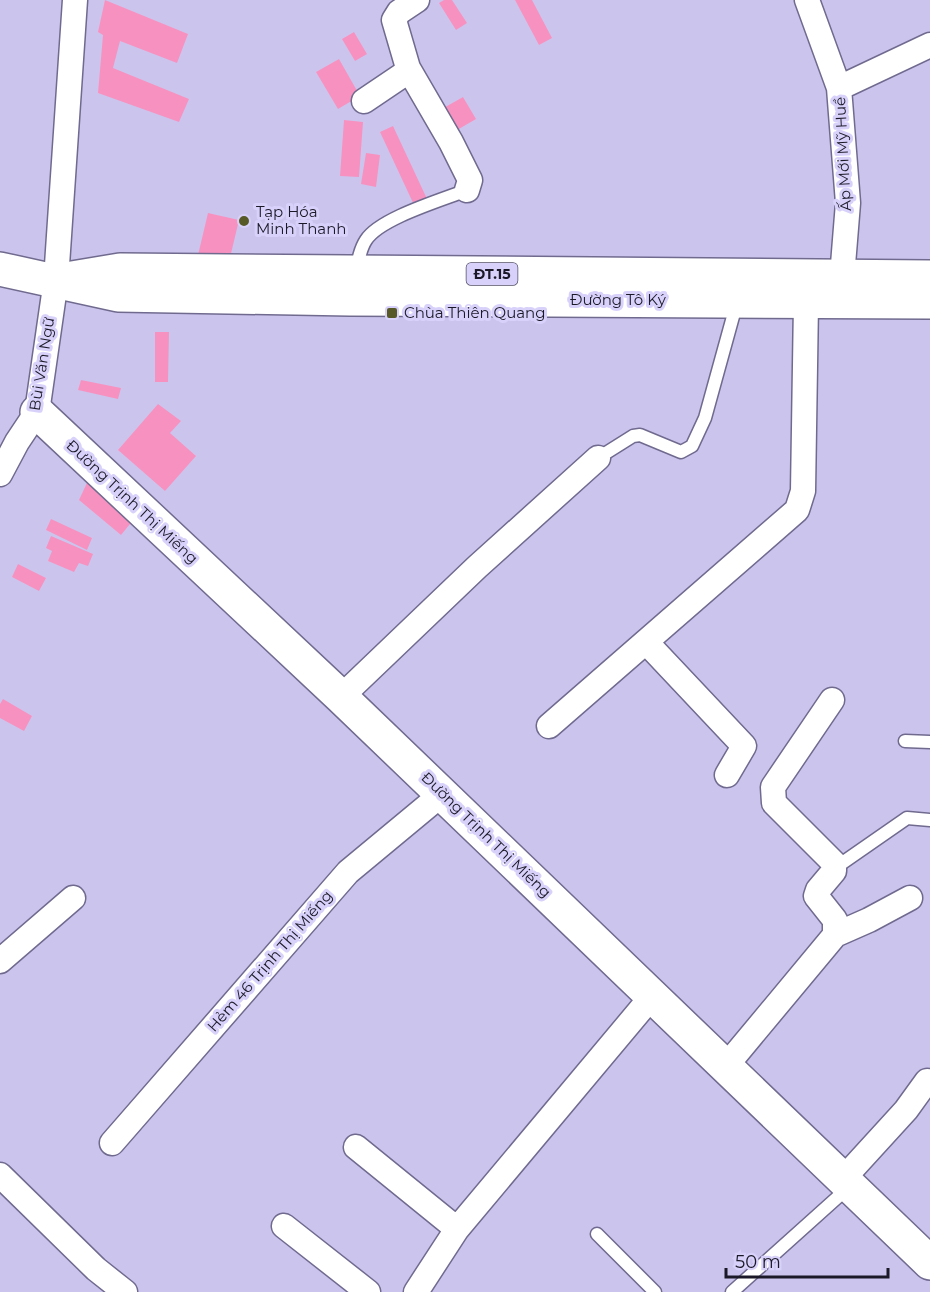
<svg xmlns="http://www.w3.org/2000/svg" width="930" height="1292" font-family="Montserrat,sans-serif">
<rect width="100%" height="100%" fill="#cbc5ee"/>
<!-- building -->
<path fill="#f792c0" d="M105 0 188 34 177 63 120 41 113 68 189 99 179 122 98 93 103 35 98 32Z
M444 0H452L467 23 456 30 439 3Z
M515 0H532L552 38 539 45Z
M354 32 367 54 355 61 342 39Z
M339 59 360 96 338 109 316 72Z
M463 97 476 119 452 133 440 110Z
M344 120 363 122 359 177 340 176Z
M393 126 428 201 415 207 380 132Z
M366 153 380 155 376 187 361 184Z
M208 213 239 220 229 262 198 255Z
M155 332H169L168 382H155Z
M81 380 121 388 118 399 78 390Z
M158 404 181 421 170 433 196 456 165 491 118 450Z
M92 472 139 513 121 535 79 500Z
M51 519 92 538 87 550 46 530Z
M51 536 93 554 88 566 79 563 74 572 48 561 52 551 46 548Z
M18 564 46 578 39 591 12 577Z
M3 699 32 716 24 731 0 718V704Z"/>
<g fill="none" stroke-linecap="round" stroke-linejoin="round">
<defs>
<path id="service" d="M356 272C358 261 360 249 366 240 380 218 442 200 467 190
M598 458 633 436 640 435 681 452 692 446 705 418 737 302
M905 741 930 742
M835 868 907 818 930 820
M597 1234 655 1292
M732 1292 849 1187"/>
<path id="minor" d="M807 0 839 88 848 203 842 277
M408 68 451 142 470 180 467 190
M839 88 930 45
M364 101 407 72 408 68 394 20 399 12 417 0
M0 474 17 442 37 412 56 280 75 0
M646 642 744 746 727 775
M341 697 477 567 598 458
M549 726 797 510 803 491 806 303
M835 935 869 920 910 898
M0 961 73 898
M726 1066 835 935V920L816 896 818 890 834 871V863L774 803 773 787 832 700
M112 1143 348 872 442 794
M356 1147 457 1229
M0 1175 96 1269 125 1292
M843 1179 906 1110 927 1081
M284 1226 368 1292
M416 1292 457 1229 653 995"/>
<path id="secondary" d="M37 412 341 697 930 1263"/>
<path id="primary" d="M0 269 118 295 350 299 930 302
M72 278 120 270 930 277"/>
</defs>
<!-- service casing -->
<use href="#service" stroke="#706a8f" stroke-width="15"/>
<!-- minor casing -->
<use href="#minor" stroke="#706a8f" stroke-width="27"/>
<!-- secondary casing -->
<use href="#secondary" stroke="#706a8f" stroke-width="36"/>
<!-- primary casing -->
<use href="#primary" stroke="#706a8f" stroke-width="36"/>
<!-- service -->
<use href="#service" stroke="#fff" stroke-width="12"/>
<!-- minor -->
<use href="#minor" stroke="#fff" stroke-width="24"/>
<!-- secondary -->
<use href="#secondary" stroke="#fff" stroke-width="33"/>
<!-- primary -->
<use href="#primary" stroke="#fff" stroke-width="33"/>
</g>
<!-- markers -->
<g fill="#575a27" stroke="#d8d2fb" stroke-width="2">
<circle cx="244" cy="221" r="6"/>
<rect x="386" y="307" width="12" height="12" rx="3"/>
</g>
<g text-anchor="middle" stroke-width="6" stroke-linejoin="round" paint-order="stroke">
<!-- shield labels -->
<rect fill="#d8d2fb" stroke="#545067" stroke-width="1.5" x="466.5" y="263" width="51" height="22" rx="4.5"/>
<g font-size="14" font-weight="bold" fill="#1b1927">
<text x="492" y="279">ĐT.15</text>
</g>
<!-- street labels -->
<g font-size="15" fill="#1b1927" stroke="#d8d2fb">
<text transform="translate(843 154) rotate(-93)" y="5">Ấp Mới Mỹ Huề</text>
<text x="618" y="305">Đường Tô Ký</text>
<text transform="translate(42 364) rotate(-81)" y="5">Bùi Văn Ngữ</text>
<text transform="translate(132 502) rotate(43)" y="5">Đường Trịnh Thị Miếng</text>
<text transform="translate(486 835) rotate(44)" y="5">Đường Trịnh Thị Miếng</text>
<text transform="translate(270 961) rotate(-49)" y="5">Hẻm 46 Trịnh Thị Miếng</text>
</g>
<!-- poi labels -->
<g font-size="15" fill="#1b1927" stroke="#d8d2fb" text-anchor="start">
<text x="256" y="217">Tạp Hóa<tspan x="256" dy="17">Minh Thanh</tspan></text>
<text x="404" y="318">Chùa Thiên Quang</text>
</g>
</g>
<!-- scale -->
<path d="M726 1268v9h162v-9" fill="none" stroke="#1b1927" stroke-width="3"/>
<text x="735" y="1268" font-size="18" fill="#1b1927" stroke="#d8d2fb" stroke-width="4.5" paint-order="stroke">50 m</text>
</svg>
